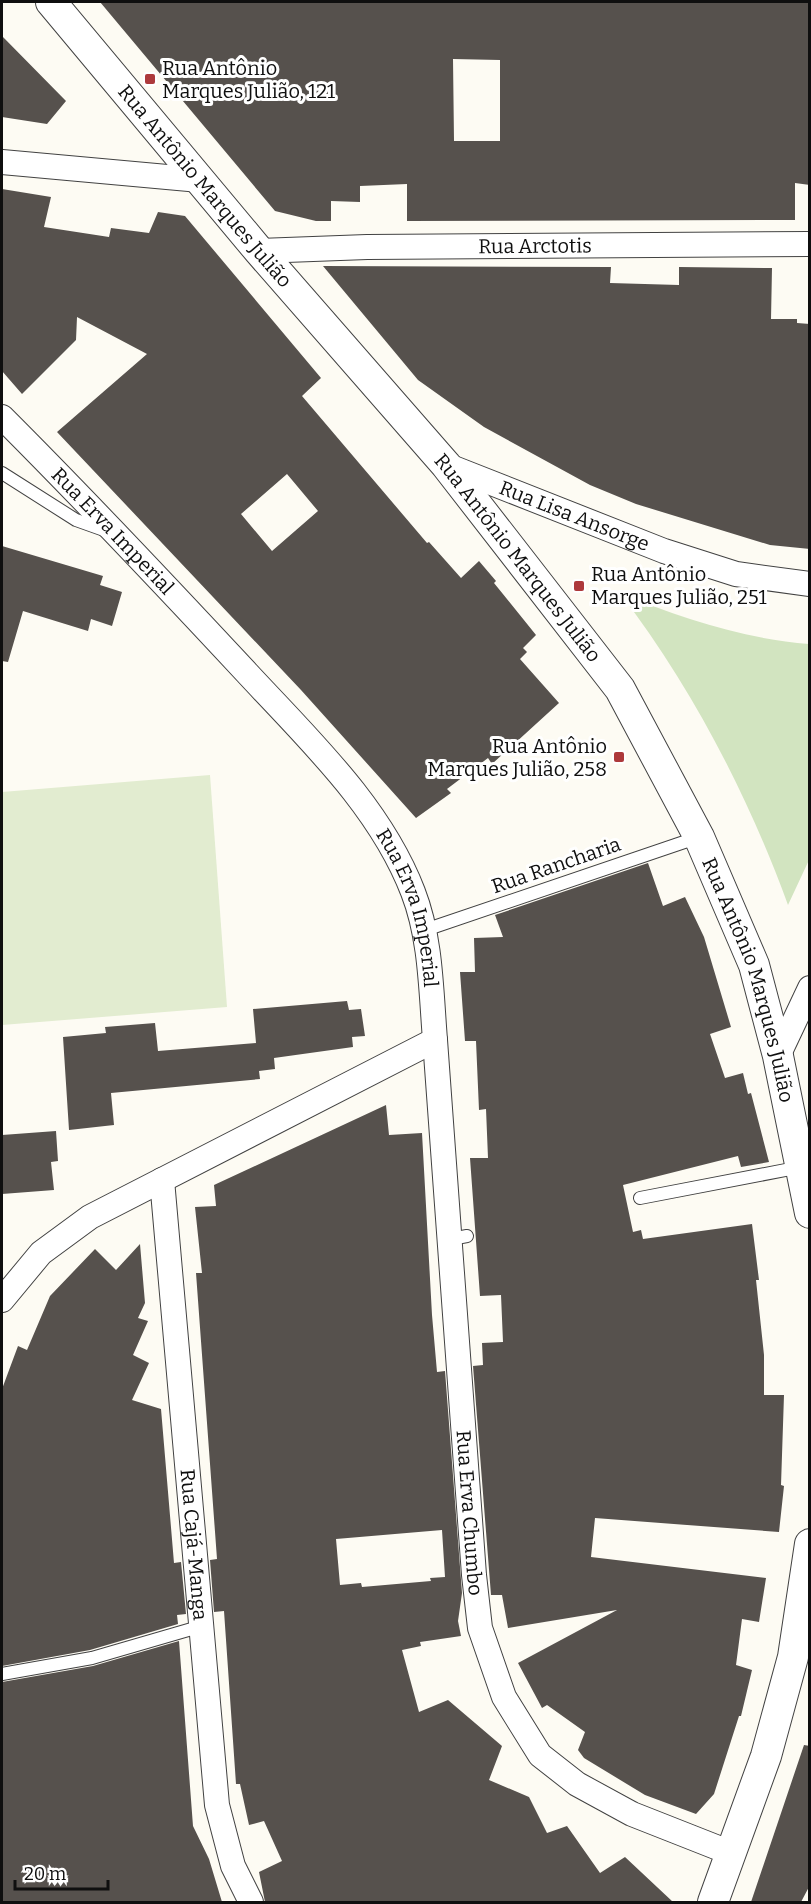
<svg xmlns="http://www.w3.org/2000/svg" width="811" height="1904" font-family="Bitter,serif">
<rect width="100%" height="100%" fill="#fdfbf3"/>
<!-- green -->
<path fill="#d2e4c0" d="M620 593C680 618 745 639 809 644V860L788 905C747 793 692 688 620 593Z"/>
<!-- pitch -->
<path fill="#e2ecd0" d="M210 775 227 1007 2 1025V792Z"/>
<!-- building -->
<path fill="#56514d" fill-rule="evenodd" d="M100 2H810V185L795 183V220L407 221V184L360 186V202L331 201V221H316L275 211ZM453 59 500 60V141H454Z
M2 36 66 101 47 124 2 117Z
M2 189 51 197 44 227 109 237 111 228 149 233 158 212 185 216 321 378 302 396 427 543 429 542 461 578 479 561 496 581 494 583 536 635 523 648 527 652 520 659 559 703 492 764 488 758 447 789 451 793 416 818 301 690 57 432 147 354 77 317 76 340 22 394 2 371ZM287 474 318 511 272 551 241 514Z
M323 266 611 267 610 283 679 285V267L772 268 771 319H797V323L810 324V549L770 545 636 504 590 485 484 427 418 380Z
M2 546 103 576 100 585 122 592 112 626 91 619 88 631 23 611 8 662 2 661Z
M648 863 663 906 685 897 704 937 731 1027 710 1034 725 1078 743 1073 748 1094 751 1093 769 1162 741 1167 738 1156 623 1185 633 1232 641 1230 643 1239 752 1224 759 1280H756L764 1355V1395H784L781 1485 784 1486 779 1532 595 1518 591 1557 766 1578 759 1622 742 1619 736 1665 752 1670 741 1716H739L714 1794 696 1814 645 1795 584 1758 578 1750 585 1732 547 1705 542 1708 518 1663 617 1610 508 1628 502 1595H491L473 1366 483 1365 482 1343 503 1342 501 1295 480 1296 470 1158H488L486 1109 479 1110 476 1041H465L460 972H475L474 938 503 937 495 915Z
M347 1001 349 1010 361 1009 365 1036 352 1037 353 1047 274 1058 275 1069 259 1071 260 1079 111 1093 114 1125 69 1130 63 1037 106 1033 105 1027 155 1023 158 1051 256 1043 253 1009Z
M386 1105 389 1135 422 1133 432 1315 437 1372 445 1371 462 1593 458 1621 461 1636 420 1642 421 1646 402 1650 419 1712 448 1700 502 1746 489 1780 529 1797 547 1833 567 1826 600 1873 625 1857 673 1902H265L259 1872 282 1861 264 1821 249 1825 240 1784H236L224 1611 214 1612 210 1560 217 1559 196 1273H202L195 1207 216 1206 214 1185ZM442 1530 445 1577 430 1578 431 1581 362 1587 361 1583 340 1585 336 1539Z
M56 1131 58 1161 51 1162 54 1190 2 1194V1135Z
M140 1244 145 1303 138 1318 148 1321 133 1355 149 1363 132 1400 161 1409 174 1563 181 1562 186 1614 177 1615 178 1624 90 1650 2 1666V1389L18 1346 27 1350 50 1296 95 1249 116 1270Z
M179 1641 193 1826 209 1859 222 1902H2V1682L93 1666Z
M804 1745 810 1746V1885L801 1902H751Z"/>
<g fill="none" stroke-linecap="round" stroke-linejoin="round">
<defs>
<path id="service" d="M2 473 76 520 104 530
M425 930 699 837
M640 1198 801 1167
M451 1239 467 1236
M2 1674 92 1658 202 1626"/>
<g id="minor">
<path d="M2 162 200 180"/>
<path id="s1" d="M259 251 367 247 810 244"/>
<path id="s2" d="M2 417C85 500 166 586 247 673 308 739 380 806 413 892 431 938 431 991 435 1040L90 1217 41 1253 2 1300"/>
<path id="s3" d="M446 465 664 551 736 574 810 584"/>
<path id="s4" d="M435 1040 474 1575 480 1628 504 1697 540 1755 577 1784 632 1814 731 1853"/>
<path d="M778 1056 810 988"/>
<path id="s5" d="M162 1180 217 1805 233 1866 251 1902"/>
</g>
<g id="tertiary">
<path id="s6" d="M51 2 259 251 446 465 620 689 699 837 754 965 778 1056 810 1213"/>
<path d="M713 1902 766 1756 793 1657 810 1544"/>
</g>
</defs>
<!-- service casing -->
<use href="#service" stroke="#424242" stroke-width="14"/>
<!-- minor casing -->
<use href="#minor" stroke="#424242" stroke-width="26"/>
<!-- tertiary casing -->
<use href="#tertiary" stroke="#424242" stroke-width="32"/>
<!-- service -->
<use href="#service" stroke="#fff" stroke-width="12"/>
<!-- minor -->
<use href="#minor" stroke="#fff" stroke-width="24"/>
<!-- tertiary -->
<use href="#tertiary" stroke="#fff" stroke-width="30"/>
</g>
<!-- markers -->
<g fill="#ad393b" stroke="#fff" stroke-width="2">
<rect x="144" y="73" width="12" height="12" rx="3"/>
<rect x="573" y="580" width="12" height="12" rx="3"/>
<rect x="613" y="751" width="12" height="12" rx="3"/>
</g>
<g text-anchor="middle" stroke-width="6" stroke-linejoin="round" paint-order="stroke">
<!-- poi labels -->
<g font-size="20" fill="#0f0f0f" stroke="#fff" text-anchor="start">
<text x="162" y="75">Rua Antônio<tspan x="162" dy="23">Marques Julião, 121</tspan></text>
<text x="591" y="581">Rua Antônio<tspan x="591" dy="23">Marques Julião, 251</tspan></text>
<text x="607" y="753" text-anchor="end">Rua Antônio<tspan x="607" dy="23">Marques Julião, 258</tspan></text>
</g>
<!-- street labels -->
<g font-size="20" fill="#0f0f0f" stroke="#fff">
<text dy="7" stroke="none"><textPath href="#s6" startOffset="240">Rua Antônio Marques Julião</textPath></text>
<text dy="7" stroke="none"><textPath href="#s1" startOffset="276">Rua Arctotis</textPath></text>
<text dy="7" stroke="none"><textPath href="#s3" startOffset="138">Rua Lisa Ansorge</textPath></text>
<text dy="7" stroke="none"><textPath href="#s2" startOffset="159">Rua Erva Imperial</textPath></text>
<text dy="7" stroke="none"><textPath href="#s6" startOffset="726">Rua Antônio Marques Julião</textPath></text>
<text transform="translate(556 865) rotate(-19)" y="7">Rua Rancharia</text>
<text dy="7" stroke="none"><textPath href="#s2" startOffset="645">Rua Erva Imperial</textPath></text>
<text dy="7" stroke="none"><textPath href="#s6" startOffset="1212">Rua Antônio Marques Julião</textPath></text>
<text dy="7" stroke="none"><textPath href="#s4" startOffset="474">Rua Erva Chumbo</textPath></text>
<text dy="7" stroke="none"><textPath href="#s5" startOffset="366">Rua Cajá-Manga</textPath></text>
</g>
</g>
<!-- border -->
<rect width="811" height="1904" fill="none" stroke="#0f0f0f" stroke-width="6"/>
<!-- scale -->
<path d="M15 1880v9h93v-9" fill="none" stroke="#0f0f0f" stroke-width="3"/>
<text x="24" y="1880" font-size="18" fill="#0f0f0f" stroke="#ffffff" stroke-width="4.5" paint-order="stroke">20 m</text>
</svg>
